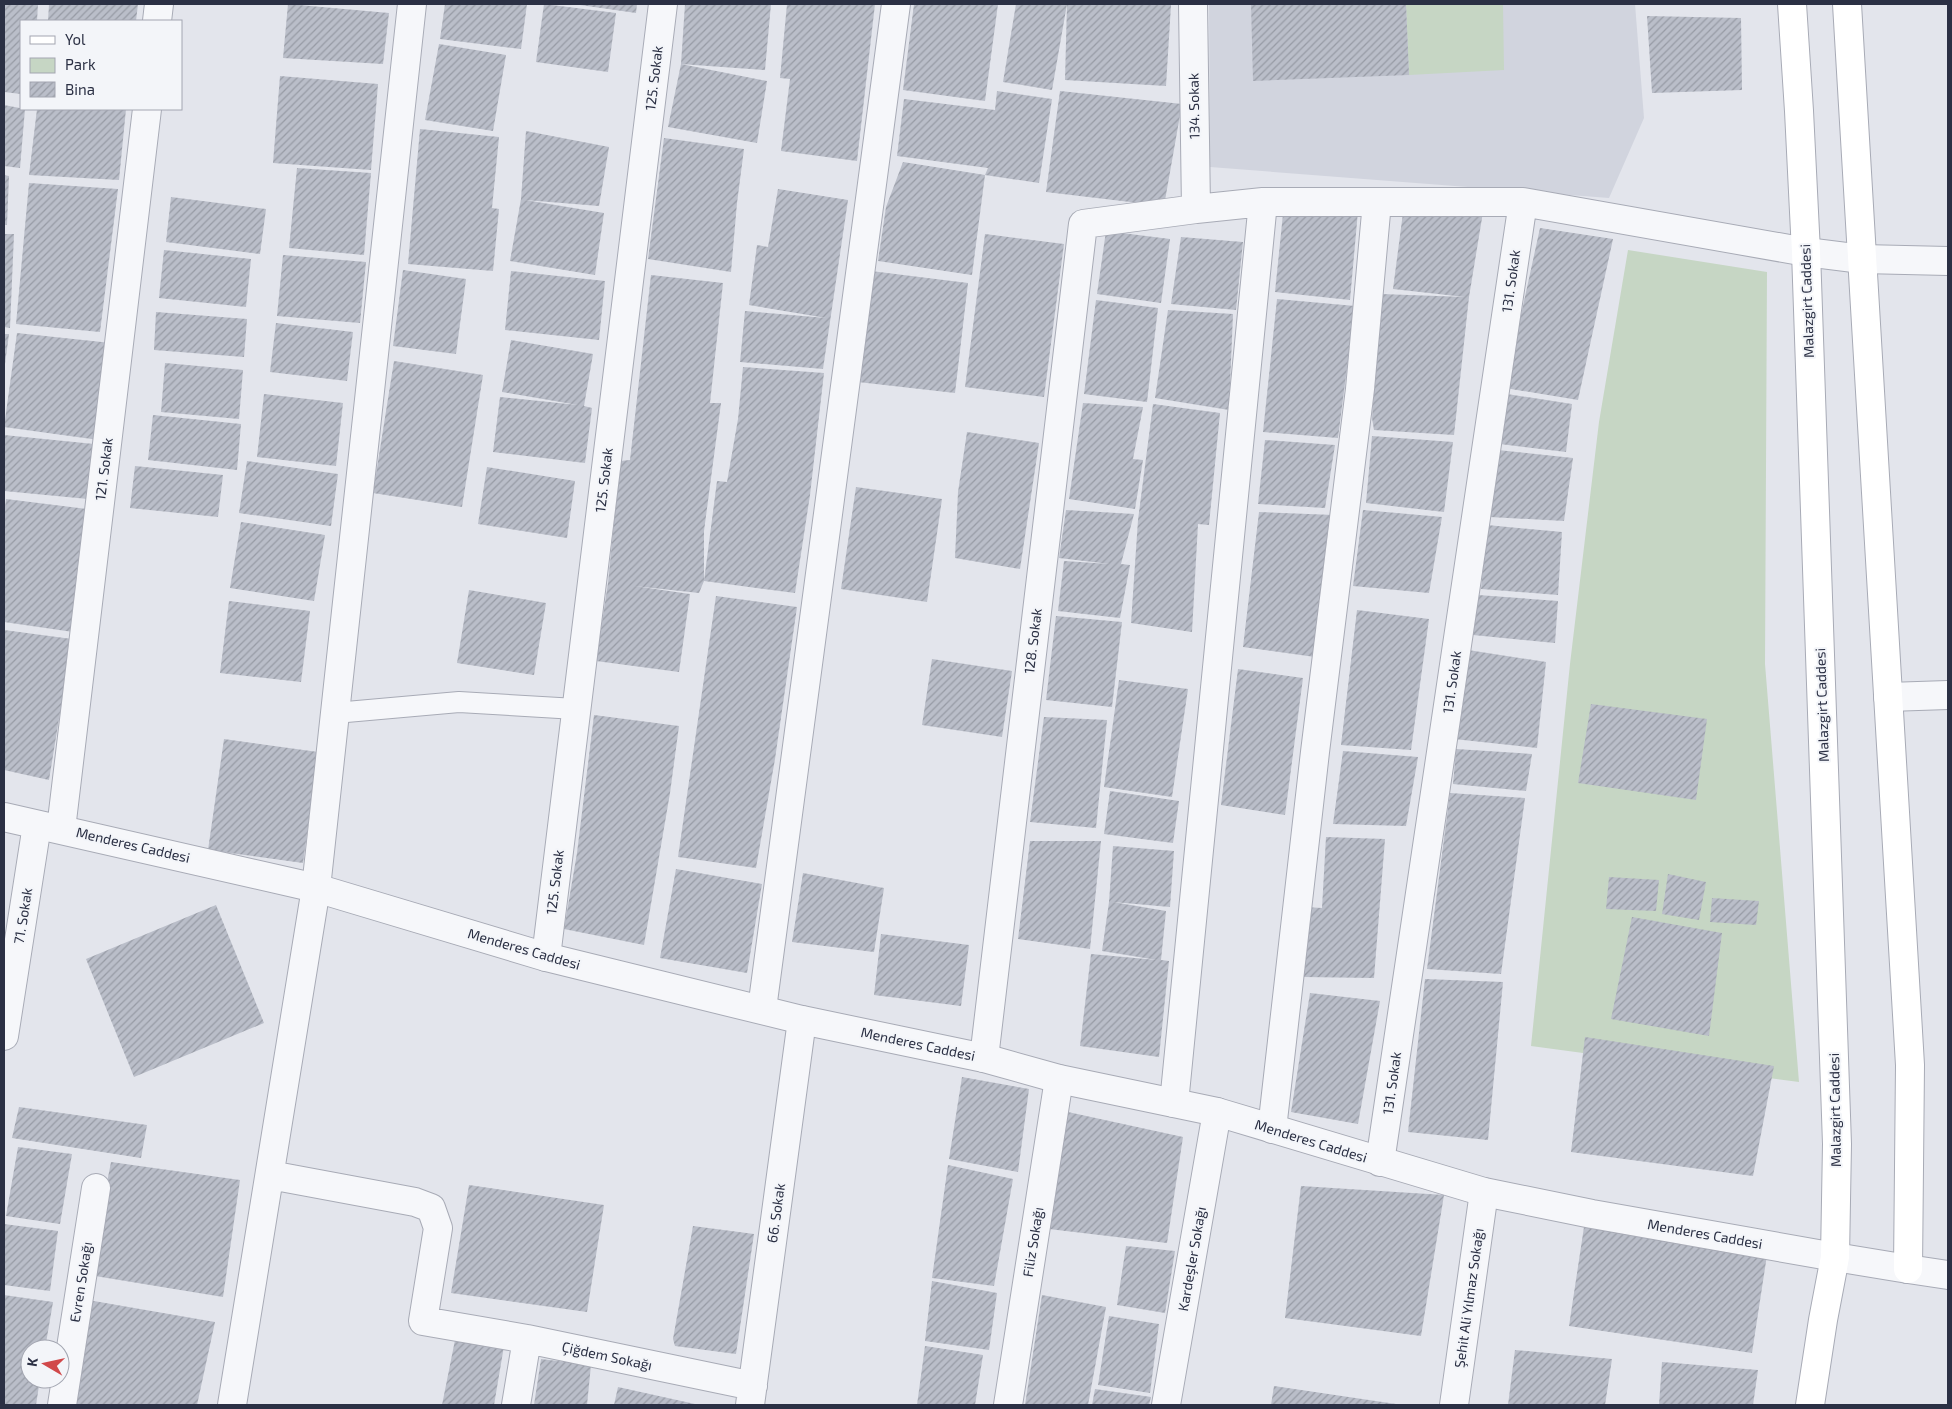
<svg xmlns="http://www.w3.org/2000/svg" width="1952" height="1409" font-family="'Exo 2',sans-serif">
<defs>
<pattern id="building-hatch" width="6" height="6" patternUnits="userSpaceOnUse" patternTransform="scale(1.25)"><rect width="6" height="6" fill="#babec9"/><path d="M-1 1l2-2M0 6l6-6M5 7l2-2" fill="none" stroke="#979ba5"/></pattern>
</defs>
<rect width="100%" height="100%" fill="#e3e5ec"/>
<!-- built -->
<path fill="#d1d4de" d="M1209 4H1635L1644 118 1609 198 1210 167Z"/>
<!-- park -->
<path fill="#c6d6c4" d="M1406 4H1503L1504 70 1409 75Z
M1628 250 1767 272 1765 664 1799 1082 1531 1046 1570 664 1599 422Z"/>
<!-- building -->
<path fill="url(#building-hatch)" d="M4 4H38L37 21H21V94L4 92Z
M49 4H138L136 21H48Z
M288 4 389 13 383 64 283 58Z
M445 4H527L521 49 440 39Z
M544 4 616 13 608 72 536 62Z
M580 4H637L636 13 580 5Z
M685 4H771L765 70 681 64 767 81 757 143 668 127 681 64Z
M787 4H875L857 161 781 151 790 79 780 78Z
M914 4H998L985 101 903 90Z
M1016 4H1067L1052 90 1003 82Z
M1067 4 1171 5 1166 86 1065 80Z
M1251 4H1406L1409 75 1253 81Z
M1647 16 1741 18 1742 90 1652 93Z
M439 44 506 55 493 131 425 120Z
M280 76 378 84 371 170 273 163Z
M997 91 1052 99 1039 183 985 175 988 168 897 156 904 99 995 110Z
M1060 91 1182 104 1164 206 1046 192Z
M4 105 25 109 20 168 4 166Z
M37 109H126L119 180 29 175Z
M420 129 499 137 492 208 499 209 493 271 408 264Z
M526 131 609 147 599 206 525 200 604 213 595 275 510 261 521 199Z
M664 138 744 149 737 203 731 272 648 259Z
M903 162 985 175 972 275 878 261 886 207Z
M297 168 371 173 364 255 289 248Z
M4 175 9 176 7 225H4Z
M29 183 118 189 100 332 16 324Z
M778 189 848 200 823 369 740 362 745 311 826 318 749 305 757 245 768 247Z
M171 197 266 209 260 254 166 242Z
M1284 204 1358 211 1350 300 1275 292Z
M1404 205 1483 212 1469 297 1454 435 1374 430 1372 418 1381 294 1465 297 1393 289Z
M1540 228 1613 239 1578 400 1505 388Z
M1106 231 1170 239 1161 303 1097 294Z
M4 234H14L10 328 4 327Z
M985 234 1064 244 1044 397 965 387Z
M1181 237 1243 242 1236 310 1171 304Z
M164 250 251 259 246 307 159 298Z
M283 255 366 262 360 323 277 316Z
M403 270 466 279 456 354 393 346Z
M511 271 605 281 599 340 505 330Z
M871 271 968 283 955 393 858 382Z
M651 275 723 283 710 403H721L704 531V581L699 593 634 586 690 594 679 672 596 661 608 583 620 461 630 460Z
M1277 299 1355 306 1338 438 1263 432Z
M1096 300 1158 308 1147 402 1084 394Z
M1168 310 1233 314 1229 410 1155 398Z
M156 312 247 319 244 357 154 350Z
M276 323 353 332 347 381 270 372Z
M17 333 111 343 99 440 4 427Z
M4 334H9L5 364H4Z
M511 340 593 354 584 406 592 408 585 463 493 452 500 397 578 405 502 392Z
M394 361 483 375 462 507 373 493Z
M165 363 243 370 239 419 161 412Z
M743 367 824 373 810 495 795 593 704 581 717 481 727 482 738 419Z
M264 394 343 403 336 466 257 457Z
M1507 394 1572 404 1566 452 1500 444Z
M1083 403 1143 407 1133 459 1143 460 1135 509 1069 499Z
M1153 404 1220 413 1209 525 1198 524 1192 632 1131 623 1138 520Z
M153 415 241 424 237 470 148 460Z
M967 432 1039 443 1020 569 955 558 958 492Z
M4 435 94 444 88 499 4 491Z
M1372 436 1453 442 1444 512 1366 503Z
M1265 440 1335 445 1325 508 1258 504Z
M1498 450 1573 458 1564 521 1490 517Z
M247 461 338 474 331 526 239 513Z
M135 466 223 475 218 517 130 508Z
M487 467 575 481 567 538 478 524Z
M856 487 942 499 927 602 841 589Z
M6 499 87 509 73 632 4 622V514Z
M1066 510 1134 514 1121 564 1130 565 1120 618 1058 611 1064 561 1110 564 1059 558Z
M1363 510 1442 517 1429 593 1353 586Z
M1259 512 1334 515 1315 657 1243 647Z
M241 522 325 535 314 601 230 588Z
M1487 525 1562 532 1558 595 1481 589Z
M469 590 546 603 534 675 457 663Z
M1478 595 1558 601 1555 643 1473 635Z
M716 596 797 607 775 759 756 868 678 857Z
M229 601 310 611 301 682 220 673Z
M1357 610 1429 619 1411 750 1341 745Z
M1056 616 1122 622 1112 707 1046 700Z
M4 630 72 639 49 780 4 770Z
M1468 650 1546 662 1537 748 1454 739Z
M932 659 1012 671 1002 737 922 725Z
M1238 669 1303 678 1285 815 1221 805Z
M1119 680 1188 689 1172 797 1104 787Z
M1591 704 1707 719 1696 800 1578 783Z
M594 715 679 726 670 793 644 945 564 929 577 853Z
M1044 717 1107 720 1096 828 1030 822Z
M224 739 318 752 303 863 208 850Z
M1456 749 1532 754 1526 791 1453 784Z
M1343 751 1418 757 1406 826 1333 824Z
M1110 791 1179 801 1173 843 1104 834Z
M1450 793 1525 798 1501 974 1427 969Z
M1326 837 1385 839 1374 978 1303 977 1306 907 1322 908Z
M1030 841H1101L1090 949 1018 939Z
M1113 846 1174 851 1170 907 1113 902 1166 911 1161 960 1169 961 1159 1057 1080 1046 1091 954 1157 960 1102 951 1109 902Z
M676 869 762 884 747 973 660 958Z
M803 873 884 888 874 952 792 942Z
M1668 874 1706 882 1699 920 1662 914Z
M1609 877 1659 880 1656 911 1606 909Z
M1712 898 1759 901 1756 925 1710 922Z
M216 905 264 1023 134 1077 86 959Z
M1632 917 1722 933 1709 1036 1611 1019Z
M881 934 969 945 961 1006 874 995Z
M1425 979 1503 982 1488 1140 1408 1132Z
M1310 993 1380 1001 1358 1124 1291 1112Z
M1585 1037 1774 1066 1753 1176 1571 1152Z
M962 1077 1029 1089 1018 1172 949 1159Z
M19 1107 147 1125 141 1158 12 1138Z
M1068 1112 1183 1137 1167 1243 1049 1229Z
M18 1147 72 1154 60 1224 6 1216Z
M111 1162 240 1180 223 1297 89 1275Z
M948 1165 1013 1179 994 1286 932 1278Z
M469 1185 604 1205 587 1312 451 1293Z
M1301 1186 1444 1195 1421 1336 1285 1318Z
M4 1224 58 1231 50 1291 4 1285Z
M693 1226 754 1234 736 1354 675 1346 673 1339Z
M1584 1227 1767 1255 1752 1353 1569 1326Z
M1126 1246 1175 1251 1165 1313 1117 1305Z
M932 1281 997 1293 989 1350 925 1341Z
M4 1295 53 1302 45 1349H30V1379H40L36 1405H4Z
M1042 1295 1106 1307 1088 1405H1025Z
M88 1300 215 1322 197 1405 73 1404Z
M1109 1316 1159 1324 1150 1393 1098 1385Z
M455 1340 504 1346 494 1405H442Z
M925 1346 983 1355 975 1405H917Z
M1515 1350 1612 1359 1605 1405H1508Z
M541 1359 591 1365 587 1405H534Z
M1662 1362 1758 1370 1753 1405H1659Z
M1274 1386 1396 1404V1405H1271Z
M618 1387 695 1404V1405H614Z
M1095 1389 1151 1397 1149 1405H1092Z"/>
<g fill="none" stroke-linecap="round" stroke-linejoin="round">
<defs>
<path id="service" d="M335 713 459 702 576 709"/>
<path id="pedestrian" d="M4 817 316 888 546 957 802 1020 984 1058 1059 1079 1217 1112 1484 1192 1592 1214 1835 1257"/>
<path id="minor" d="M1193 4 1196 209
M157 21 159 4
M1888 697 1948 695
M61 829 147 109
M546 957 663 4
M762 1009 896 4
M4 1036 37 825
M984 1058 1083 224 1196 209 1263 202H1523L1806 252 1862 259 1948 261
M1174 1103 1263 202
M1272 1129 1315 752 1360 389 1377 202
M1380 1162 1523 202
M270 1175 415 1202 431 1208 438 1228 423 1321 527 1339
M1908 1269 1948 1275
M62 1405 96 1188
M232 1405 316 888 412 4
M516 1405 527 1339 753 1386
M750 1405 802 1020
M1008 1405 1059 1079
M1166 1405 1217 1112
M1454 1405 1484 1192"/>
<path id="tertiary" d="M1835 1257 1908 1269"/>
<path id="secondary" d="M1792 4 1799 111 1806 252 1837 1144 1835 1257 1823 1320 1810 1405
M1847 4 1910 1065 1908 1269"/>
</defs>
<!-- service casing -->
<use href="#service" stroke="#a8abb6" stroke-width="22"/>
<!-- pedestrian casing -->
<use href="#pedestrian" stroke="#a8abb6" stroke-width="30"/>
<!-- minor casing -->
<use href="#minor" stroke="#a8abb6" stroke-width="30"/>
<!-- tertiary casing -->
<use href="#tertiary" stroke="#a8abb6" stroke-width="30"/>
<!-- secondary casing -->
<use href="#secondary" stroke="#a8abb6" stroke-width="30"/>
<!-- service -->
<use href="#service" stroke="#f6f7fa" stroke-width="20"/>
<!-- pedestrian -->
<use href="#pedestrian" stroke="#f6f7fa" stroke-width="28"/>
<!-- minor -->
<use href="#minor" stroke="#f6f7fa" stroke-width="28"/>
<!-- tertiary -->
<use href="#tertiary" stroke="#f6f7fa" stroke-width="28"/>
<!-- secondary -->
<use href="#secondary" stroke="#fff" stroke-width="28"/>
</g>
<g text-anchor="middle" stroke-width="4" stroke-linejoin="round" paint-order="stroke">
<!-- street labels -->
<g font-size="14" fill="#2b3044" stroke="#f3f5f9">
<text transform="translate(654 78) rotate(-83)" y="5">125. Sokak</text>
<text transform="translate(1194 106) rotate(-91)" y="5">134. Sokak</text>
<text transform="translate(1511 281) rotate(-82)" y="5">131. Sokak</text>
<text transform="translate(1807 301) rotate(-92)" y="5">Malazgirt Caddesi</text>
<text transform="translate(104 469) rotate(-83)" y="5">121. Sokak</text>
<text transform="translate(604 480) rotate(-83)" y="5">125. Sokak</text>
<text transform="translate(1033 641) rotate(-83)" y="5">128. Sokak</text>
<text transform="translate(1452 682) rotate(-82)" y="5">131. Sokak</text>
<text transform="translate(1822 705) rotate(-92)" y="5">Malazgirt Caddesi</text>
<text transform="translate(133 845) rotate(13)" y="5">Menderes Caddesi</text>
<text transform="translate(555 882) rotate(-83)" y="5">125. Sokak</text>
<text transform="translate(23 916) rotate(-81)" y="5">71. Sokak</text>
<text transform="translate(524 949) rotate(16)" y="5">Menderes Caddesi</text>
<text transform="translate(918 1044) rotate(12)" y="5">Menderes Caddesi</text>
<text transform="translate(1392 1083) rotate(-82)" y="5">131. Sokak</text>
<text transform="translate(1835 1110) rotate(-91)" y="5">Malazgirt Caddesi</text>
<text transform="translate(1311 1141) rotate(17)" y="5">Menderes Caddesi</text>
<text transform="translate(776 1213) rotate(-82)" y="5">66. Sokak</text>
<text transform="translate(1705 1234) rotate(10)" y="5">Menderes Caddesi</text>
<text transform="translate(1033 1242) rotate(-81)" y="5">Filiz Sokağı</text>
<text transform="translate(1192 1259) rotate(-80)" y="5">Kardeşler Sokağı</text>
<text transform="translate(81 1282) rotate(-81)" y="5">Evren Sokağı</text>
<text transform="translate(1469 1298) rotate(-82)" y="5">Şehit Ali Yılmaz Sokağı</text>
<text transform="translate(607 1356) rotate(12)" y="5">Çiğdem Sokağı</text>
</g>
</g>
<!-- border -->
<rect width="1952" height="1409" fill="none" stroke="#2b3044" stroke-width="10"/>
<!-- legend -->
<rect x="20" y="20" width="162" height="90" fill="#f3f5f9" stroke="#a3a6b1"/>
<rect x="30" y="36" width="25" height="8" fill="#ffffff" stroke="#a3a6b1"/>
<text x="65" y="45" font-size="15" fill="#2b3044">Yol</text>
<rect x="30" y="58" width="25" height="15" fill="#c6d6c4" stroke="#a3a6b1"/>
<text x="65" y="70" font-size="15" fill="#2b3044">Park</text>
<rect x="30" y="82" width="25" height="15" fill="url(#building-hatch)" stroke="#a3a6b1"/>
<text x="65" y="95" font-size="15" fill="#2b3044">Bina</text>
<!-- north arrow -->
<g transform="translate(45 1364) rotate(279)"><circle r="24" fill="#f3f5f9" stroke="#a3a6b1"/>
<path d="M0-4L9 19L0 12L-9 19Z" fill="#d1484a"/>
<text y="-8" font-size="14" font-weight="bold" text-anchor="middle" fill="#2b3044">K</text>
</g>
</svg>
